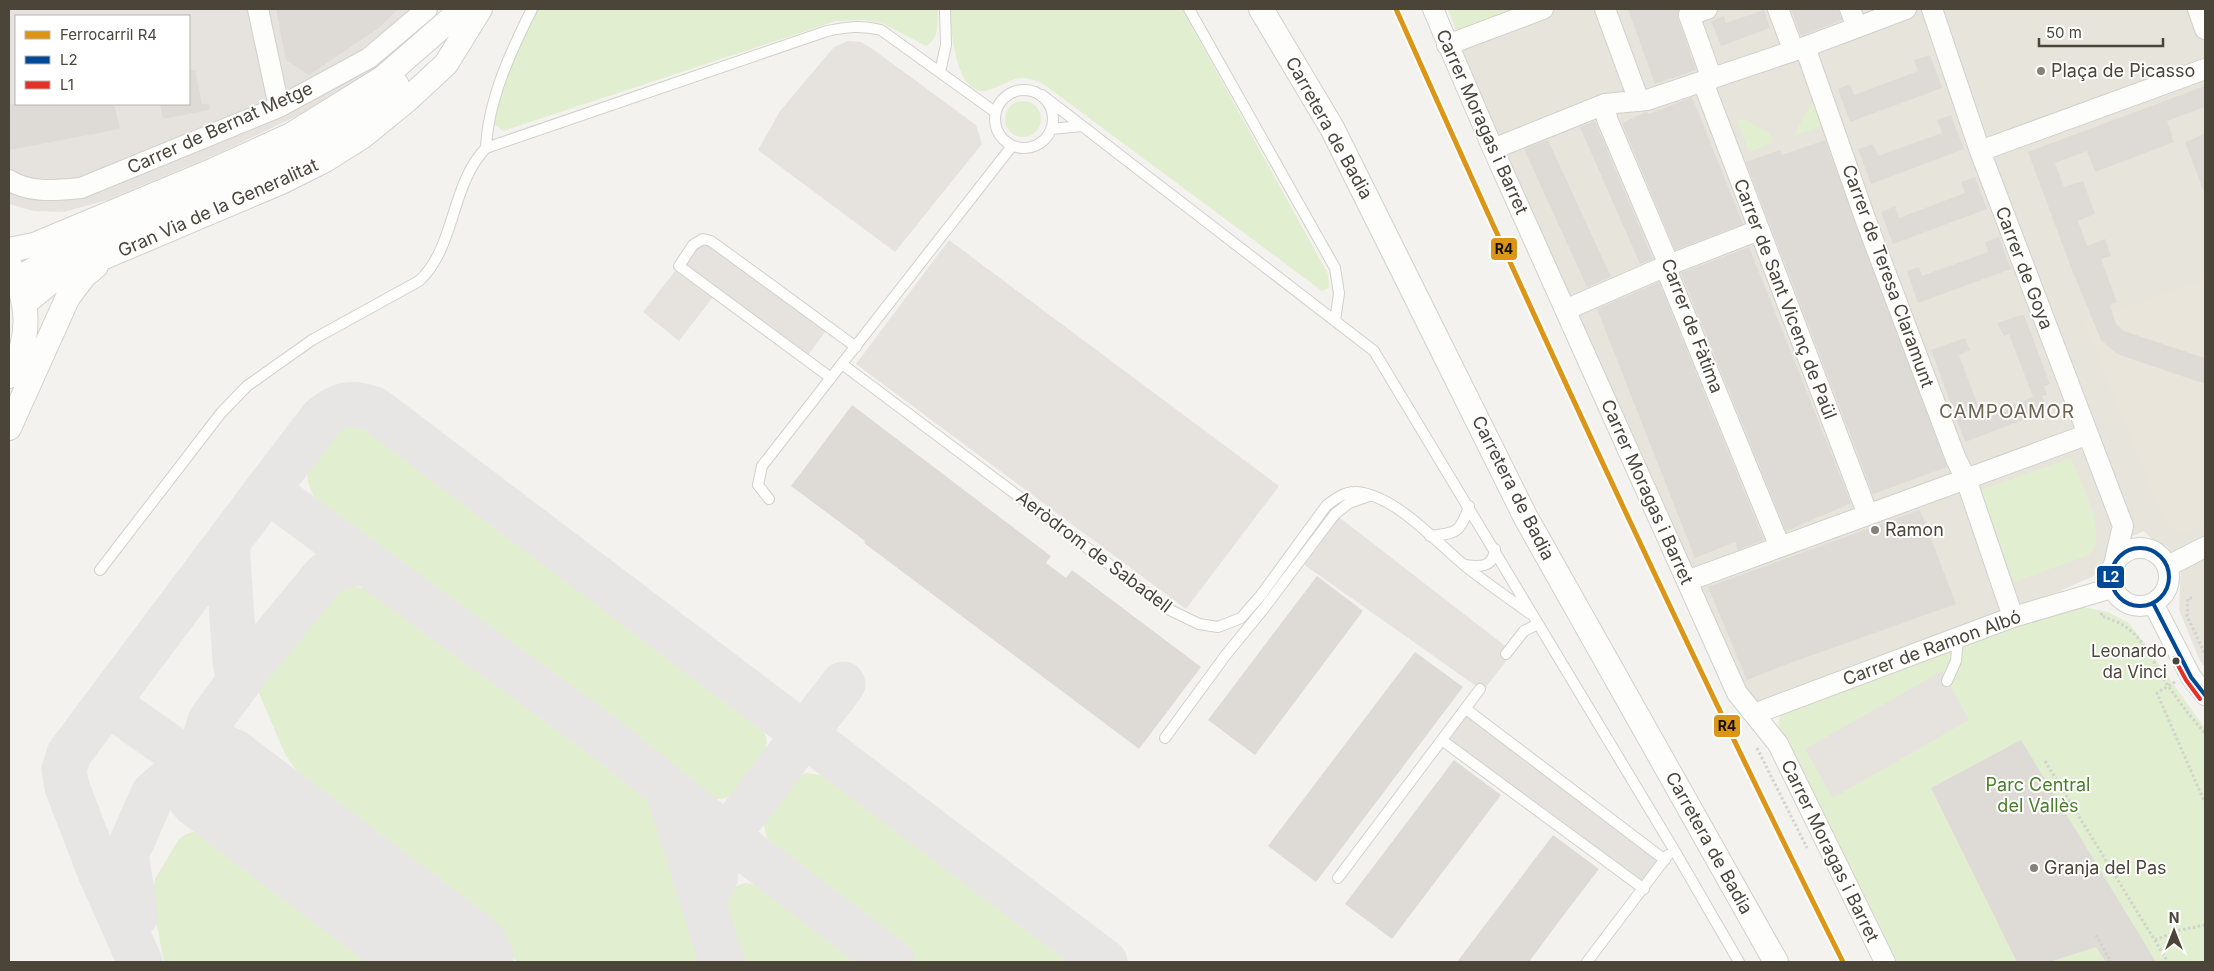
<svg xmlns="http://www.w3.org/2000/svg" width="2214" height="971" font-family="Inter,sans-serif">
<rect width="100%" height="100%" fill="#f4f2ee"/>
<!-- residential -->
<path fill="#e7e4dc" d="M1543 9H2205V668L2200 661 2179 610 2181 566 2167 546 2154 541 2144 531 2111 546 2106 563 2092 577 2051 595 1762 702H1752L1447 46Z"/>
<!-- industrial -->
<path fill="#e6e2de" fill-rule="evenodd" d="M9 9H439L405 47 340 95 222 152 107 200 64 212 34 211 9 204ZM16 16H189V104H16Z"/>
<!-- education -->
<path fill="#eae5da" d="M2205 279V522L2184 534 2165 524 2084 323Z"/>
<!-- green -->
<path fill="#e1eecf" d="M535 9H938C937 24 940 38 926 46L884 24 865 20 836 21 503 131 494 124C499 84 519 45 535 9Z
M949 9H1182L1328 274 1329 288 1322 291 1042 83C1016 72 1014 81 992 89 955 104 952 29 949 9Z
M1448 9H1513L1456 30Z
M1813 100 1822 126 1793 136Z
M1005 119a18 18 0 1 1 36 0a18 18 0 1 1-36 0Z
M1744 118 1770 134 1773 143 1749 152 1737 121Z
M348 426 366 427 399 445 734 699C745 710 762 722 766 737 772 757 739 800 718 799 702 798 684 784 670 776L342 528C320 507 294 482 315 452 323 439 334 431 348 426Z
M2071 458C2080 481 2110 536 2089 555L2014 582 1981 490Z
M351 585 366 589 396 604 645 792 655 804 662 820 706 962H518L360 843 329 814 309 789 285 754 258 691 303 629 343 587Z
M2077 606 2108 612 2129 623 2205 728V962H1897L1783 737C1779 728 1776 722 1782 713L1992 633Z
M806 773 828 776 873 803 1084 962H916L800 874 767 838 764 825 778 795 794 779Z
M200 830 213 831 223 836 389 962H164L152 901 155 879 179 839 186 834Z
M746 883C788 890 837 937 871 962H738C732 941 713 888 746 883Z"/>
<!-- parking -->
<path fill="#e6e3df" d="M848 41 861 42 874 50 976 125 982 144 895 252 758 150 780 111 834 47Z
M703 239 829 327 805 359 716 293 679 341 643 312 679 266Z
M949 240 1279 486 1186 609 856 364Z
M1335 514 1513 652 1483 691 1299 561Z
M1942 671 1969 720 1833 798 1805 749Z
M1466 709 1665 860 1644 889 1443 741Z"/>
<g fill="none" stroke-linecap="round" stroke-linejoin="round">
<!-- taxiway -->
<path stroke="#e8e6e4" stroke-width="45" d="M267 490 322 418C340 403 352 401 374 409L1105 962
M227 543 235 662 239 682
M107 703 69 754 64 770 67 787 99 870 140 962
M217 780 107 703 267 490 609 741 727 836 892 962
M217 780 206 766 203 744 210 721 253 662 325 575C341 566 352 562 370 565
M668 790 703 902 711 863 727 836 843 684
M716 876 703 902 722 962
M136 915 126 855 153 794 169 780 187 774 217 780"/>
<!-- runway -->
<path stroke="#e8e6e4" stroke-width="111" d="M217 780 458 962"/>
</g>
<!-- building -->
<path fill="#dedbd6" d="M276 9H398L380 27 309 75 286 60Z
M1628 9H1678V19L1696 70 1655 84Z
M1791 9H1838L1842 20 1801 36Z
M1764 10 1770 28 1721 46 1711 21 1724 16 1726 23Z
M1930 55 1942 88 1850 122 1838 89 1850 84 1854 95 1918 71 1914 60Z
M195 70 202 104H209L210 110 163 119 160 104H189V71Z
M2205 86V107L2167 121 2174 142 2095 172 2087 151 2055 163 2064 187 2083 181 2095 214 2078 221 2087 246 2105 239 2111 256 2101 259 2117 302 2110 305 2116 324 2124 331 2205 358V384L2117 354 2101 340 2072 270 2028 152Z
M1692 97 1743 224 1675 250 1622 123 1646 112 1649 114Z
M9 104H114L120 129 9 150Z
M1951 115 1964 149 1871 184 1858 149 1873 144 1878 156 1942 133 1937 120Z
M1595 121 1653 259 1640 264 1580 127Z
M2205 134V191L2204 192 2185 142Z
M1548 140 1611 277 1587 287 1524 149Z
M1825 140 1947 467 1873 494 1746 162 1780 150 1782 155Z
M1975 177 1987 209 1893 244 1881 212 1895 206 1899 218 1965 193 1961 182Z
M1999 237 2011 269 1918 303 1907 271 1919 267 1922 276 1988 252 1985 242Z
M1749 247 1851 503 1786 531 1681 273Z
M1659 282 1764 540 1738 550 1735 542 1695 558 1597 309Z
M2021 315H2024L2050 384 2044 386 2047 395 2042 396 2046 407 2040 410 2041 413 1965 442 1931 350 1965 338 1970 350 1959 355 1983 419 2011 409 2010 406 2033 397 2009 334 2004 336 1997 323Z
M852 405 1051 556 1046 563 1066 578 1072 570 1201 667 1139 749 864 543 865 541 791 486Z
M1920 510 1956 604 1782 666 1747 680 1708 587Z
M1317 576 1363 611 1255 755 1208 720Z
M1415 652 1463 687 1316 882 1268 846Z
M2021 740 2156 962H2106L2096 947 2049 962H2017L1931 788Z
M1454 760 1501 795 1392 939 1345 904Z
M1553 835 1599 869 1557 924 1529 962H1457Z"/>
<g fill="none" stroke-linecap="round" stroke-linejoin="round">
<defs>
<path id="service" d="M1189 9 1335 268 1339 293 1335 321
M940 72 946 45 945 9
M995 119a29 29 0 1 1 58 0a29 29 0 1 1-58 0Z
M1042 95 1374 351 1673 848 1739 962
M1051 129 1082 126
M486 148C488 100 511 51 532 9
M842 364 1170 610 1199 624 1218 627 1241 618 1261 595 1326 506C1335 499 1345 491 1357 492 1396 496 1435 541 1464 565 1485 582 1507 597 1529 613
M831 378 679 266 693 245 703 239 711 241 856 347
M769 499 758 485 762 466 1012 146
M1430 536C1457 533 1460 533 1469 506
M1465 565C1480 567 1493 568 1495 549
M100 570 221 413 247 386 312 340 419 281C456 247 450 185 486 148L827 31C846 27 861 25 881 30L995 112
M1506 654 1524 631 1538 624
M1947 681 1956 661 1958 638
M1466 709 1665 860
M1165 738 1225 656 1265 607 1335 514 1349 503 1369 496
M1443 741 1644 889
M1338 878 1480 689
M1587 962 1668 855"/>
<path id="minor" d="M258 9 279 107
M1433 9 1493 149 1737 693 1778 744 1885 962
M1605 9 1639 101
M1707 9 1689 15 1712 79
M1778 9 1793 49
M1850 9 1857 27
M1932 9 1980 151 2123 526 2115 560
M2198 9 2205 29
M1447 45 1543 9
M1805 47 1866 221 1956 459 1966 479 2013 617
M1703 82 1868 515
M1605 104 1607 119 1666 258 1669 276 1780 547
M1493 149 1605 104 1647 100 1805 47 1906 9
M1980 151 2205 69
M9 180C30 194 58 190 81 188L279 107 369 58 427 9
M1565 310 1666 266 1759 230
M2111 577a29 29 0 1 1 58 0a29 29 0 1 1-58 0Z
M2168 566 2205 547
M1687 581 2086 435
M2153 603 2191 677 2205 695
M1754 714 2013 617 2112 588"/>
<path id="tertiary" d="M1261 9 1332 128 1526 518 1776 962
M9 250 34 245 214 170 291 135 383 78 453 17 459 9
M9 264C30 300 32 340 9 376
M31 271 295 153 363 112 397 85
M25 303 57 277 279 183 325 160 363 136 406 101 446 64 480 9
M9 428 68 297 84 276 96 266"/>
</defs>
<!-- service casing -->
<use href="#service" stroke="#d2d0cb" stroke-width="12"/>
<!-- minor casing -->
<use href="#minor" stroke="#d2d0cb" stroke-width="22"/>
<!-- tertiary casing -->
<use href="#tertiary" stroke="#d2d0cb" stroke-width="26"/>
<!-- path -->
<path stroke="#d3d2cc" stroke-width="3" stroke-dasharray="2.5 2.5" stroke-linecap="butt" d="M2192 598H2188L2187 616 2205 654
M2102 613 2101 616C2144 628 2147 655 2169 687 2180 703 2192 719 2205 733
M2175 682 2157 693 2205 803
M1757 748 1807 848
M2045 761 2168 962
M2096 935 2111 962
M2155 940 2180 930 2205 925"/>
<!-- service -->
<use href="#service" stroke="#fdfdfc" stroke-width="10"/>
<!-- minor -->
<use href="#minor" stroke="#fdfdfc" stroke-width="20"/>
<!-- tertiary -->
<use href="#tertiary" stroke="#fdfdfc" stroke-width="24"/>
<defs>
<path id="bus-1" d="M2111 577a29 29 0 1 1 58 0a29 29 0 1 1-58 0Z
M2153 603 2191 677 2205 695"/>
<path id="bus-2" d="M2174 658 2186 680 2200 699"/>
</defs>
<!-- bus-1 casing -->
<use href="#bus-1" stroke="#fff" stroke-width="8"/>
<!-- bus-2 casing -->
<use href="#bus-2" stroke="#fff" stroke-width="8"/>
<!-- bus-1 -->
<use href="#bus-1" stroke="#004996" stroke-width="4"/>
<!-- bus-2 -->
<use href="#bus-2" stroke="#e63027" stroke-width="4"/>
<defs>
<path id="rail-1" d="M1396 9C1539 330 1686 648 1843 962"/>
</defs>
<!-- rail-1 casing -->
<use href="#rail-1" stroke="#fff" stroke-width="9"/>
<!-- rail-1 -->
<use href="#rail-1" stroke="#dc9514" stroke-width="5"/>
</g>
<!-- markers -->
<g fill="#868178" stroke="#fff" stroke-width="2">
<circle cx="2041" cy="71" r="5"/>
<circle cx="1875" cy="530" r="5"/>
<circle cx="2034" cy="868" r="5"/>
</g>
<circle fill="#4b4439" stroke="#fff" stroke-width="2" cx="2176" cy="661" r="4.5"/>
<g text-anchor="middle" stroke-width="4" stroke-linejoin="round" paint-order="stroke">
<!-- bus labels -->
<g font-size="17" fill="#4b4439" stroke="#fff" text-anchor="end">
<text x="2167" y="657">Leonardo<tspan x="2167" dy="21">da Vinci</tspan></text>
</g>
<!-- poi labels -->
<g font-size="18" fill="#4b4439" stroke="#fff" text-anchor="start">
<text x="2051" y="77">Plaça de Picasso</text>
<text x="1885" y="536">Ramon</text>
<text x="2044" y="874">Granja del Pas</text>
</g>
<!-- street labels -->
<g font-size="18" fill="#4b4439" stroke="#fff">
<text transform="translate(1482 122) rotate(66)" y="6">Carrer Moragas i Barret</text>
<text transform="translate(220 128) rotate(-24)" y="6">Carrer de Bernat Metge</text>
<text transform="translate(1329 128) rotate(61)" y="6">Carretera de Badia</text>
<text transform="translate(218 208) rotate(-24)" y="6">Gran Via de la Generalitat</text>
<text transform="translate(2024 268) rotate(69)" y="6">Carrer de Goya</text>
<text transform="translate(1888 276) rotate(70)" y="6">Carrer de Teresa Claramunt</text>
<text transform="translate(1785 299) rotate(69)" y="6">Carrer de Sant Vicenç de Paül</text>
<text transform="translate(1692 326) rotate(69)" y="6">Carrer de Fàtima</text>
<text transform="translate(1513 488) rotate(63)" y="6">Carretera de Badia</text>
<text transform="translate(1647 492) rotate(66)" y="6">Carrer Moragas i Barret</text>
<text transform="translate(1094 552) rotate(37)" y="6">Aeròdrom de Sabadell</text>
<text transform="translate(1932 648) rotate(-20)" y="6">Carrer de Ramon Albó</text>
<text transform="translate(1709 843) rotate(61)" y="6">Carretera de Badia</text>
<text transform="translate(1830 851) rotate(64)" y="6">Carrer Moragas i Barret</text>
</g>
<!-- park labels -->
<g font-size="18" fill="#4a7f2a" stroke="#fff">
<text x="2038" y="791">Parc Central<tspan x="2038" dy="21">del Vallès</tspan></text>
</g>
<!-- neighbourhood labels -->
<g font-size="19" letter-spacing="1" fill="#6e6250" stroke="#fff">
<text x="2007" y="418">CAMPOAMOR</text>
</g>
</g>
<g stroke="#fff" stroke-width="2">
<rect x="1490" y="237" width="28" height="24" rx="5" fill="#dc9514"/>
<rect x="2096" y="565" width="29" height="24" rx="5" fill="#004996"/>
<rect x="1713" y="714" width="28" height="24" rx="5" fill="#dc9514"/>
</g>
<g font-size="14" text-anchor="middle" font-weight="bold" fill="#fff">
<text x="2111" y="582">L2</text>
</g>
<g font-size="14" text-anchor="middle" font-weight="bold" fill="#111">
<text x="1504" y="254">R4</text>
<text x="1727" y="731">R4</text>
</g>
<!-- border -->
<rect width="2214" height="971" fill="none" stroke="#4b4439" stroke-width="20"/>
<!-- legend -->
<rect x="15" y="15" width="175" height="90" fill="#ffffff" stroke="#b7b4b0"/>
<rect x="25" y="31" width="25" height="8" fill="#dc9514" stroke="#b7b4b0"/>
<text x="60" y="40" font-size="15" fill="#4b4439">Ferrocarril R4</text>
<rect x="25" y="56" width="25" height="8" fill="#004996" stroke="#b7b4b0"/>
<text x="60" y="65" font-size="15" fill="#4b4439">L2</text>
<rect x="25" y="81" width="25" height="8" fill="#e63027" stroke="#b7b4b0"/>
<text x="60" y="90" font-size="15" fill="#4b4439">L1</text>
<!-- north arrow -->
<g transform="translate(2174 931)" stroke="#ffffff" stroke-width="4" paint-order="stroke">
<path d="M0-4L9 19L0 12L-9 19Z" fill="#4b4439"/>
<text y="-8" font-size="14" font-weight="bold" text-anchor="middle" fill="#4b4439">N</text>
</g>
<!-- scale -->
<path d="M2039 38v8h124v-8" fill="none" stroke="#4b4439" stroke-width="2.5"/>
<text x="2046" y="38" font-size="15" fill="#4b4439" stroke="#ffffff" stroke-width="4" paint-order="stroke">50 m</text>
</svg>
